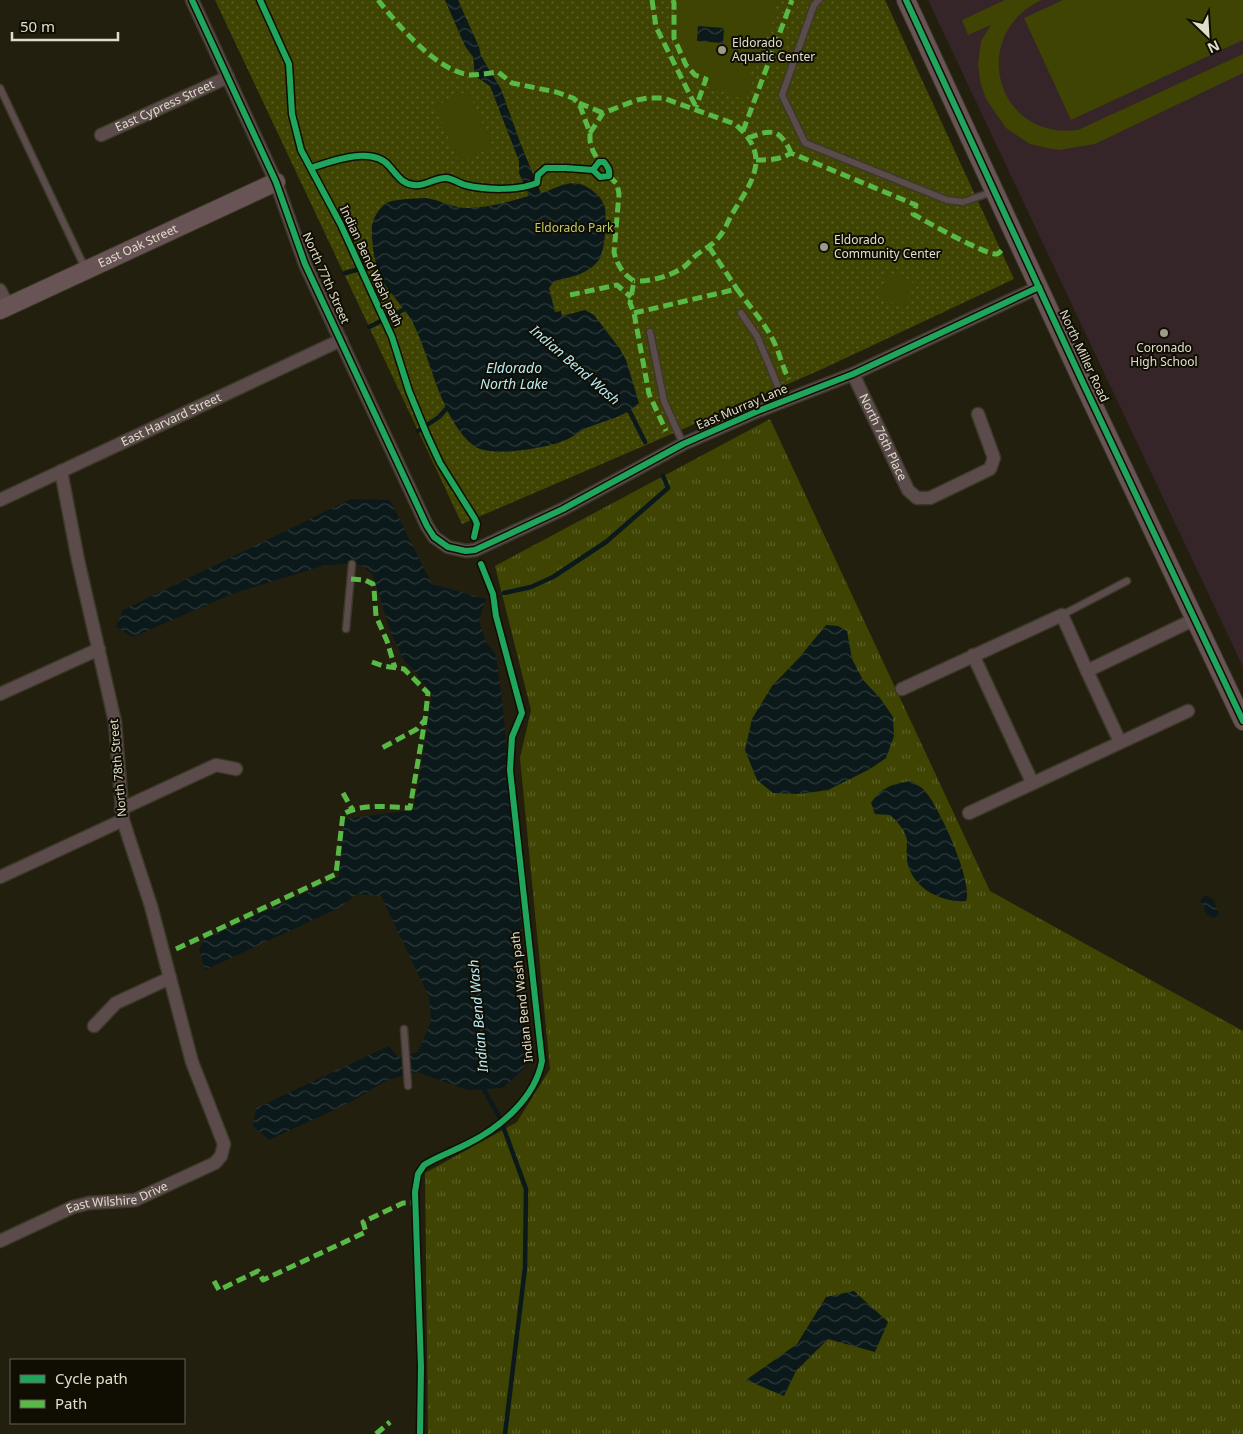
<svg xmlns="http://www.w3.org/2000/svg" width="1243" height="1434" font-family="'Noto Sans',sans-serif">
<defs>
<pattern id="grass-tufts" width="24" height="20" patternUnits="userSpaceOnUse" patternTransform="scale(1.25)"><rect width="24" height="20" fill="#3f4402"/><path d="M3 7l-1-3M5 7V3M7 7l1-3M15 17l-1-3M17 17v-4M19 17l1-3" fill="none" stroke="#5a5f26"/></pattern>
<pattern id="park-dots" width="8" height="8" patternUnits="userSpaceOnUse" patternTransform="scale(1.25)"><rect width="8" height="8" fill="#3f4402"/><path d="M2 2h.1M6 6h.1" fill="none" stroke="#5a5f26" stroke-width="1.8" stroke-linecap="round"/></pattern>
<pattern id="water-waves" width="16" height="10" patternUnits="userSpaceOnUse" patternTransform="scale(1.25)"><rect width="16" height="10" fill="#0b191a"/><path d="M0 5q4-4 8 0t8 0" fill="none" stroke="#2e3a3a"/></pattern>
</defs>
<rect width="100%" height="100%" fill="#231f0e"/>
<!-- education -->
<path fill="#352528" d="M928 0H1243V667Z"/>
<!-- grass -->
<path fill="url(#grass-tufts)" d="M770 419 990 891 1243 1031V1434H428L425 1173 517 1122 550 1069 520 758 531 710 495 566Z"/>
<!-- park -->
<path fill="url(#park-dots)" d="M215 0H885L1014 279 818 371 462 524Z"/>
<!-- pitch -->
<path fill="#3f4402" d="M676 0H781L778 6H775L774 9 777 10 768 33H765L764 36 767 37 756 66 751 65 748 75 754 77 746 100 704 85 707 78C704 76 699 76 696 74 685 67 674 35 675 23 675 14 678 11 676 0Z
M1005 0H1041C967 36 997 141 1078 130L1243 54V73L1095 144 1059 150 1047 148 1030 144 1006 128 986 99 980 81 978 64 981 41 991 25 968 35 962 20Z
M1063 0H1243V40L1071 120 1024 18Z
M468 91 493 147 459 162 435 106Z
M888 272 914 283 904 308 878 297Z"/>
<!-- water -->
<path fill="url(#water-waves)" d="M445 0H458L479 47 481 56 501 89 521 145 541 193C552 190 563 183 574 183 585 183 601 195 604 205 608 215 605 253 598 261 586 275 571 277 554 281L549 288 555 312 561 311 562 316 585 310 594 315 620 349 626 360 639 403C624 417 607 420 589 427 581 430 574 436 566 440 548 448 490 458 474 446 441 420 432 362 414 325 408 312 394 298 385 285 375 270 371 244 372 227 372 219 379 209 385 204 390 200 400 200 407 199 413 199 420 198 426 198 440 200 455 209 470 208 492 207 508 202 529 196L519 173V161L490 86 475 76 473 57 465 46Z
M698 26 724 28 723 43 697 41Z
M351 499 390 500 432 584 486 599 479 620 485 640 496 655 503 708 526 981 527 1035 524 1068 503 1088 468 1090 417 1072 387 1080 351 1102 269 1140 253 1126 256 1108 389 1046 398 1057 418 1052 431 1022 429 997 381 896 358 894 339 908 205 970 199 949 205 939 339 877 344 819 413 810 419 780 432 694 416 673 404 661 390 630 373 575 361 565 343 564 322 566 232 594 133 637 116 627 123 610Z
M826 625 838 626 847 631 852 659 863 680 880 698 893 717 894 736 886 758 870 769 828 790 800 794 773 793 757 780 745 750 752 719 772 686 798 659Z
M911 781C915 784 920 786 924 790 938 804 974 883 966 901 940 903 911 887 907 860 906 853 907 847 907 840 905 830 897 821 890 815L875 814 871 803C882 787 892 784 911 781Z
M1205 895 1213 899 1219 913 1216 917 1213 918 1205 914 1207 912 1204 911 1205 907 1200 901Z
M854 1291 888 1322 875 1352 828 1339 796 1371 784 1396 746 1380 797 1344 826 1297Z"/>
<g fill="none" stroke-linecap="round" stroke-linejoin="round">
<!-- stream -->
<path stroke="#0b191a" stroke-width="4.5" d="M345 273 360 269 378 267
M369 327 403 310
M625 408 630 412 645 442
M418 431 439 417 447 408
M504 593 531 587 553 577 606 542 668 488 663 476
M484 1085V1090L500 1118 526 1189 525 1268 505 1434"/>
<defs>
<path id="lane" d="M819 0 814 5 782 95 805 143 947 200 963 202 992 192
M0 88 86 270
M741 313 757 336 784 401
M650 332 664 401 683 444
M1062 615 1127 581
M346 629 352 564
M404 1029 408 1086"/>
<g id="street">
<path d="M192 0 276 182 305 264 427 526 434 537 448 547 466 551 475 550 563 509 683 444 758 411 853 374 1039 287"/>
<path id="s1" d="M101 135 228 77"/>
<path d="M0 290 8 306"/>
<path id="s2" d="M853 374 908 490 917 498H930L990 469 994 458 978 414"/>
<path id="s3" d="M0 500 341 340"/>
<path d="M973 655 1032 782"/>
<path d="M1087 671 1120 742"/>
<path d="M902 689 1062 615 1087 671 1195 619"/>
<path d="M0 694 99 649"/>
<path d="M121 809 216 765 236 769"/>
<path d="M969 813 1188 711"/>
<path d="M0 877 123 820"/>
<path d="M94 1026 116 1003 170 978"/>
<path id="s4" d="M0 1241 73 1207 89 1203 135 1200 215 1163 221 1156 224 1144 192 1062 151 906 123 820 115 722 78 560 61 471"/>
</g>
<g id="secondary">
<path d="M906 0 1083 383 1243 721"/>
<path id="s5" d="M0 310 276 182"/>
</g>
</defs>
<!-- lane casing -->
<use href="#lane" stroke="#3c392a" stroke-width="9"/>
<!-- street casing -->
<use href="#street" stroke="#3c392a" stroke-width="15"/>
<!-- secondary casing -->
<use href="#secondary" stroke="#3c392a" stroke-width="20"/>
<!-- lane -->
<use href="#lane" stroke="#5c4b4b" stroke-width="6"/>
<!-- street -->
<use href="#street" stroke="#5c4b4b" stroke-width="12"/>
<!-- secondary -->
<use href="#secondary" stroke="#685454" stroke-width="18"/>
<!-- quiet -->
<path stroke="#58b947" stroke-width="5" stroke-dasharray="10 5" stroke-linecap="butt" d="M378 0C398 25 437 72 471 75 480 75 489 73 498 72L512 83 556 92 573 98 579 103 590 133V141L593 151 599 162
M652 0 656 27 697 109
M673 0 674 3V38L686 65 695 75 706 79 696 107
M579 103 603 113
M743 131 792 0
M590 133 603 113 637 100 648 98H663L735 124C772 156 753 180 732 214 728 221 725 230 719 237 713 245 706 248 699 253 693 257 690 262 685 266 672 276 650 282 634 281
M748 138C771 129 780 128 791 153
M756 160C769 160 780 160 791 153L916 205 913 214C925 221 987 256 997 254 998 254 1002 250 1003 249
M609 176 617 184 619 194 614 252C617 265 623 274 634 281L630 303 634 313 649 394 666 431
M709 247 737 289
M570 295 617 285 631 297
M634 313 737 289C749 306 765 323 774 342 780 354 782 367 789 379
M351 579 365 580 373 584 374 589 376 616 387 641 395 668
M372 662 383 666 404 669 428 693 425 720 417 729 380 749
M343 793 352 809
M176 949 336 874 343 814C363 803 388 807 410 808L425 720
M214 1281 219 1290 258 1271 263 1280 366 1232 363 1222 403 1203H415
M376 1434 390 1422"/>
<defs>
<path id="cycleway" d="M192 0 276 182 305 264 427 526 434 537 448 547 466 551 475 550 563 509 683 444 758 411 853 374 1039 287
M260 0 289 64 292 114 301 150 341 225 392 337 409 391 427 435 440 463 475 519 477 524 474 537
M906 0 1083 383 1243 721
M311 168C332 161 373 145 390 167 397 175 402 184 414 185 425 187 435 177 447 178 453 179 459 183 465 185 486 190 517 191 537 183L538 175 546 168H566L593 170 600 177 609 176C610 170 608 167 604 162H599L593 170
M420 1434 421 1367 415 1192 418 1174 424 1165C438 1156 454 1151 469 1143 501 1127 535 1098 542 1061L510 770 512 737 522 713 496 616 493 594 481 564"/>
</defs>
<!-- cycleway casing -->
<use href="#cycleway" stroke="#100e03" stroke-width="9"/>
<!-- cycleway -->
<use href="#cycleway" stroke="#20a55d" stroke-width="6"/>
</g>
<!-- markers -->
<g fill="#9e9a89" stroke="#100e03" stroke-width="2">
<circle cx="722" cy="50" r="5"/>
<circle cx="824" cy="247" r="5"/>
<circle cx="1164" cy="333" r="5"/>
</g>
<g text-anchor="middle" stroke-width="4" stroke-linejoin="round" paint-order="stroke">
<!-- poi labels -->
<g font-size="12" fill="#e0ddcb" stroke="#100e03" text-anchor="start">
<text x="732" y="47">Eldorado<tspan x="732" dy="14">Aquatic Center</tspan></text>
<text x="834" y="244">Eldorado<tspan x="834" dy="14">Community Center</tspan></text>
<text x="1164" y="352" text-anchor="middle">Coronado<tspan x="1164" dy="14">High School</tspan></text>
</g>
<!-- street labels -->
<g font-size="12" fill="#e0ddcb" stroke="#100e03">
<text dy="4" stroke="none"><textPath href="#s1" startOffset="70">East Cypress Street</textPath></text>
<text dy="4" stroke="none"><textPath href="#s5" startOffset="152">East Oak Street</textPath></text>
<text transform="translate(371 266) rotate(65)" y="4">Indian Bend Wash path</text>
<text transform="translate(326 278) rotate(66)" y="4">North 77th Street</text>
<text transform="translate(1084 356) rotate(65)" y="4">North Miller Road</text>
<text transform="translate(742 407) rotate(-23)" y="4">East Murray Lane</text>
<text dy="4" stroke="none"><textPath href="#s3" startOffset="189">East Harvard Street</textPath></text>
<text dy="4" stroke="none"><textPath href="#s2" startOffset="70">North 76th Place</textPath></text>
<text transform="translate(118 768) rotate(-95)" y="4">North 78th Street</text>
<text transform="translate(522 997) rotate(-96)" y="4">Indian Bend Wash path</text>
<text dy="4" stroke="none"><textPath href="#s4" startOffset="126">East Wilshire Drive</textPath></text>
</g>
<!-- park labels -->
<g font-size="12" fill="#bdcc60" stroke="#100e03">
<text x="574" y="232">Eldorado Park</text>
</g>
<!-- water labels -->
<g font-size="14" font-style="italic" fill="#b8e9f6" stroke="#100e03">
<text transform="translate(575 365) rotate(41)" y="5">Indian Bend Wash</text>
<text x="514" y="373">Eldorado<tspan x="514" dy="16">North Lake</tspan></text>
<text transform="translate(478 1016) rotate(-95)" y="5">Indian Bend Wash</text>
</g>
</g>
<!-- legend -->
<rect x="10" y="1359" width="175" height="65" fill="#100e03" stroke="#636153"/>
<rect x="20" y="1375" width="25" height="8" fill="#20a55d" stroke="#636153"/>
<text x="55" y="1384" font-size="15" fill="#e0ddcb">Cycle path</text>
<rect x="20" y="1400" width="25" height="8" fill="#58b947" stroke="#636153"/>
<text x="55" y="1409" font-size="15" fill="#e0ddcb">Path</text>
<!-- north arrow -->
<g transform="translate(1208 35) rotate(155)" stroke="#100e03" stroke-width="4" paint-order="stroke">
<path d="M0-4L9 19L0 12L-9 19Z" fill="#e0ddcb"/>
<text y="-8" font-size="14" font-weight="bold" text-anchor="middle" fill="#e0ddcb">N</text>
</g>
<!-- scale -->
<path d="M12 32v8h106v-8" fill="none" stroke="#e0ddcb" stroke-width="2.5"/>
<text x="20" y="32" font-size="15" fill="#e0ddcb" stroke="#100e03" stroke-width="4" paint-order="stroke">50 m</text>
</svg>
